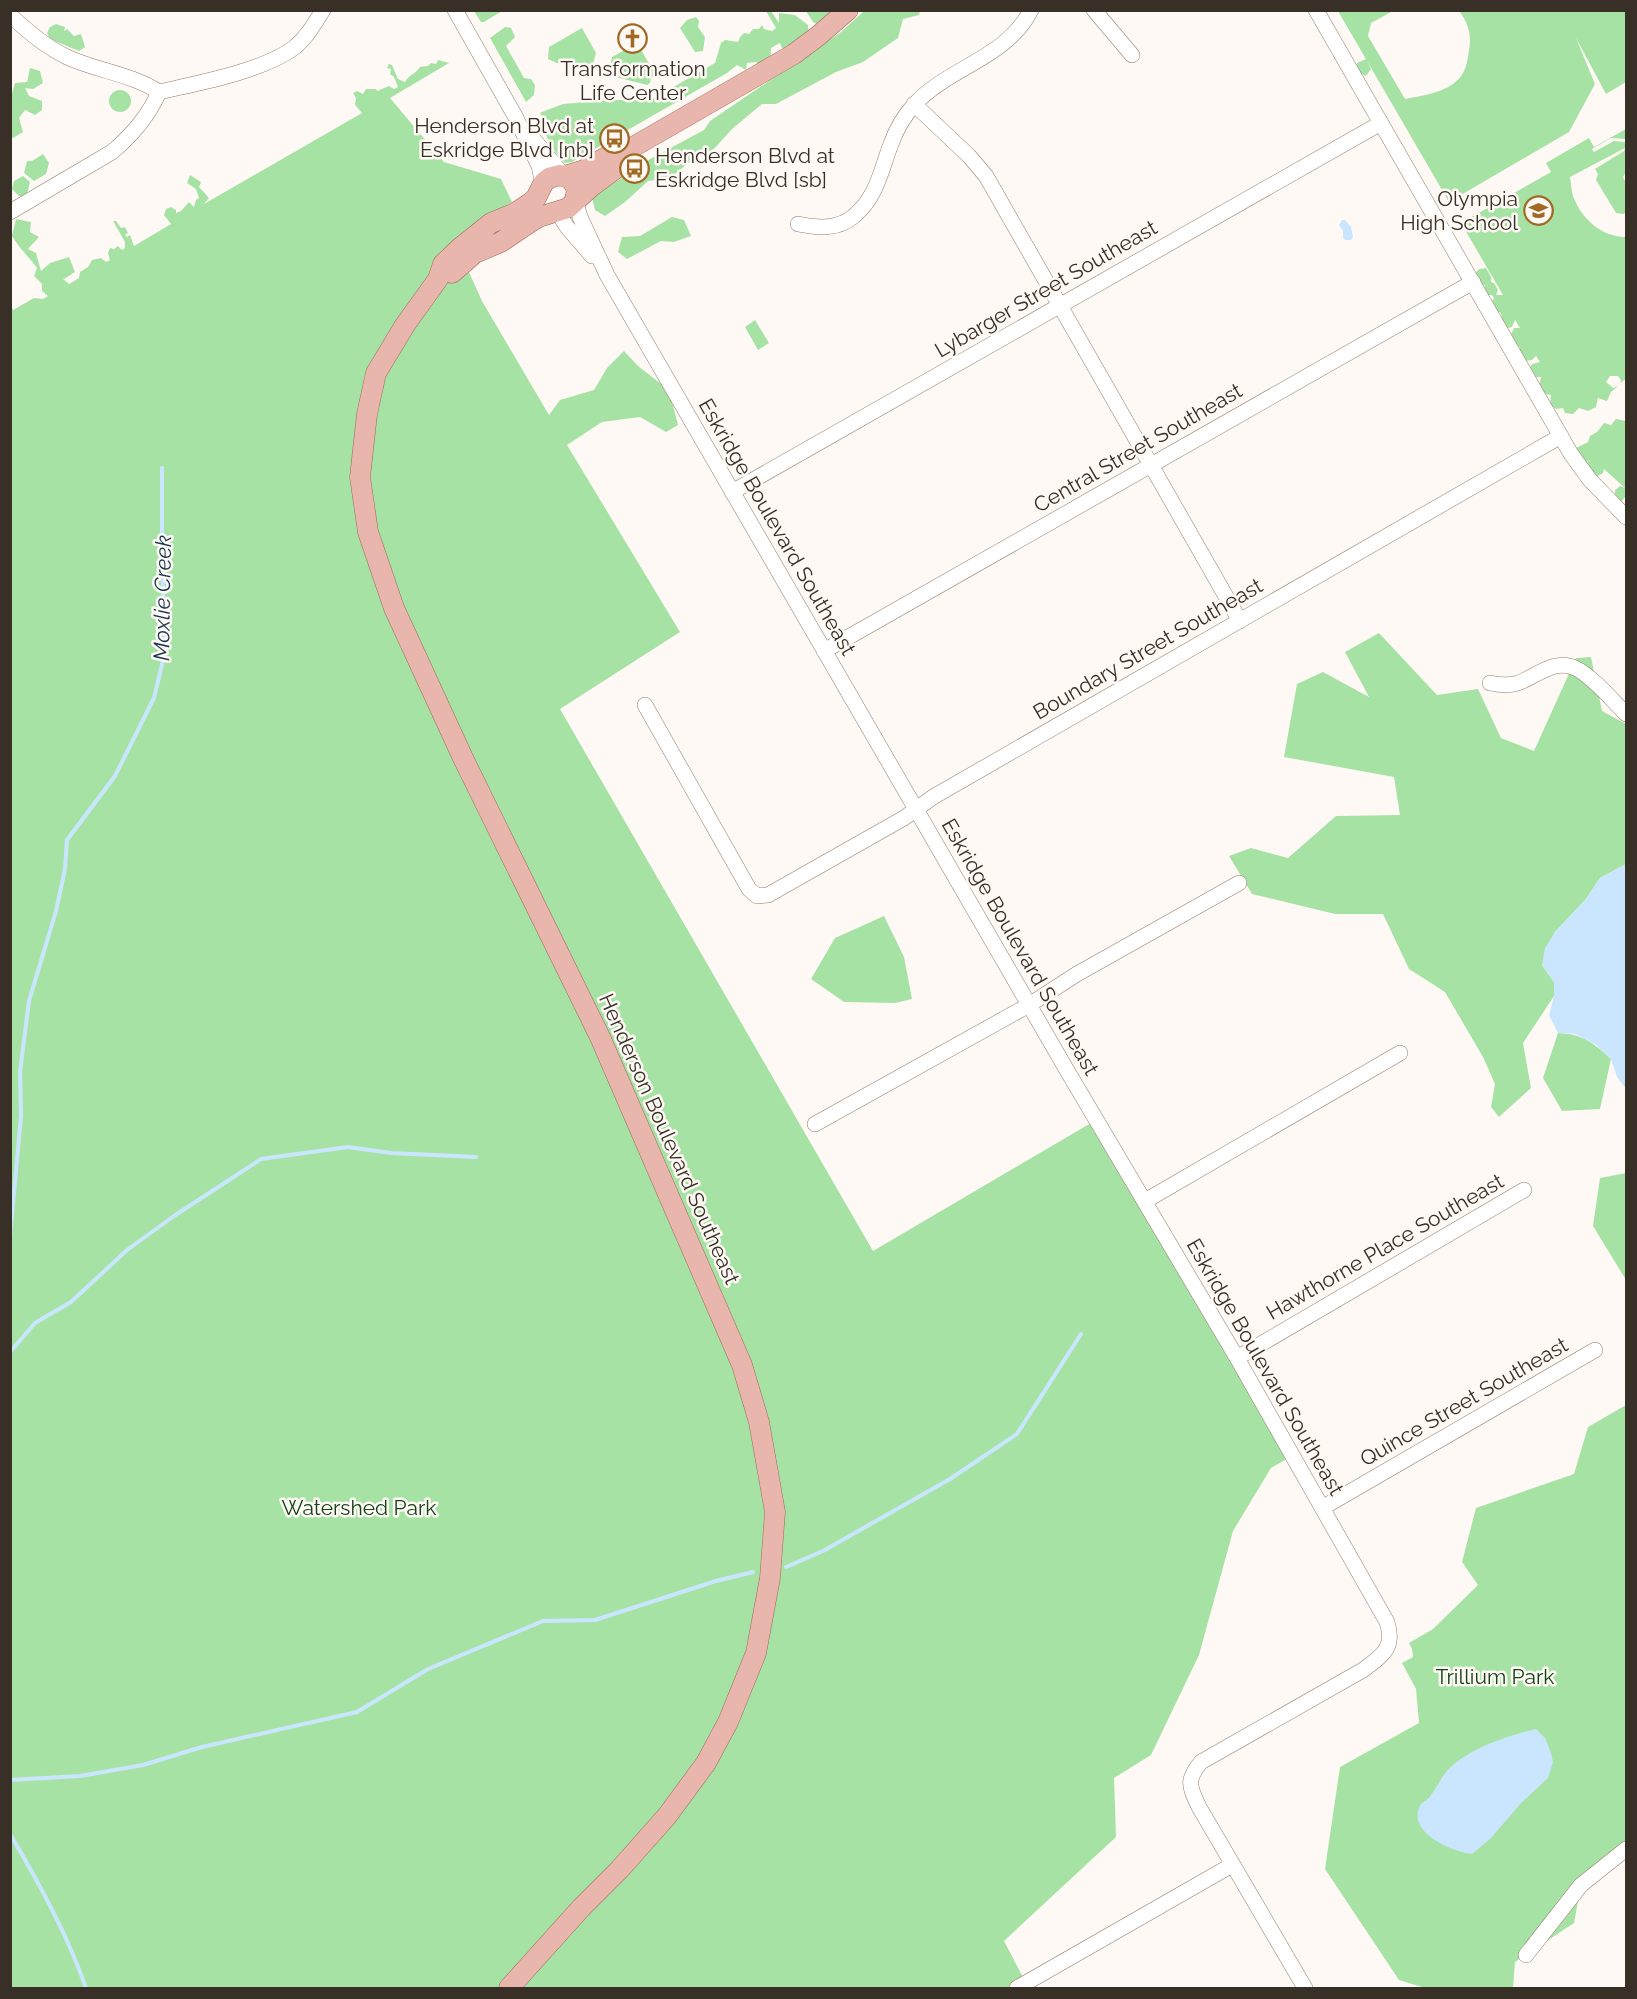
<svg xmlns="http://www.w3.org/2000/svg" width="1637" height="1999" font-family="Raleway,sans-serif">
<rect width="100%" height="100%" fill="#fef9f5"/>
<!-- green -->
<path fill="#a7e2a5" d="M474 11H506H502L484 22H481Z
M766 11H771L779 23V13L795 15 808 25 809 36 790 53 782 48 780 43 771 48 770 66H760L756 62 747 63 746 70 737 65 727 73 572 162 565 163 559 158 538 122H542L543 118 540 113 542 112 563 104 610 100H651L715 63 721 43 725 40 738 42 740 37 744 33 749 34 753 29H759L762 25 764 29 772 31 776 28Z
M806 11 807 10 834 11 823 28 813 22Z
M864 11H920L919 15 903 19 898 38 863 62 836 72 776 104H762L732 129 712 151 692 160 670 178 648 181 625 202 605 216 595 210 592 198 650 159 704 130 710 121 841 32Z
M1338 11H1393L1371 23 1368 36 1405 99C1425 95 1452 92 1463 73 1467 66 1468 57 1469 50 1472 36 1468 22 1459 11H1626V82L1606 94 1576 38 1595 84 1569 132 1449 202Z
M696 17 699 21 698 27 705 37 703 51 695 52 680 28 687 20Z
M56 24 65 27 64 31 67 29 74 36 81 34 85 47 79 51 50 39 47 33 50 27Z
M505 27 511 28 515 37 506 46 524 78 531 79 535 85 534 95 526 102 490 38Z
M582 28 596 53 591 71 561 63 559 64 548 59 549 47Z
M637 43 654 72 658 70V77H651L650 83 647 85 616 77 619 74 618 70 610 67 612 57Z
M1366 59 1371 69 1366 76 1356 71 1357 63Z
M438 60 449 63 390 98 444 162 501 179 512 202 477 225 464 261 482 301 549 415 560 400 594 390 607 368 624 351 638 366 669 390 678 425 666 432 640 417 602 422 567 445 680 632 560 709 873 1251 1096 1120 1292 1456 1271 1468 1233 1531 1199 1655 1151 1755 1114 1778 1116 1837 1004 1941 1026 1983 1017 1988H800L798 1987 795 1988H11L10 303 13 310 34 298 43 299 48 296 42 291V284L34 276 37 268C29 257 19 248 12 236L16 219 31 222 30 232 39 237 28 249 36 253 41 271 50 263 69 257 75 272 64 279 62 278 69 284 79 278 80 272 88 267 92 260 101 258 106 262 110 260 108 253 110 248 114 249 118 246 122 250 125 248V242L113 221H116L121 228 125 227 128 233 125 235 127 237 130 235 134 246 171 224 164 215 166 209 171 207 176 210V213L181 211 189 202 194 207 196 200 199 198 196 189 187 183 190 175 201 182 199 187 209 198 204 204 362 113 355 105 356 98 353 93 357 91 363 94 366 89H376L377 91 389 86 394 89 398 87 394 77 390 74 391 69 387 68 389 64 392 65 398 79 405 82C408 75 416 74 420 67L428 66 431 63 436 64Z
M30 68 40 71 43 83 33 89 25 88 29 96 42 101V110L35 115 25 110 19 118 23 132 13 138 11 137V97L15 83 27 82Z
M109 101a11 11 0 1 1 22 0a11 11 0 1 1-22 0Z
M1626 129V139L1611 138 1592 149 1594 152 1614 141 1626 142V172L1623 177 1626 183V213L1623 214 1616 213 1596 180 1598 174 1595 169 1624 151 1625 148 1570 177C1571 183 1571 189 1573 196 1581 218 1601 237 1626 237V379L1620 383 1621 380 1618 376H1610L1606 382 1613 388 1618 386 1611 392 1607 401 1598 398 1596 407 1588 411 1579 408 1573 414 1565 413 1563 408 1556 409 1550 404 1551 395 1544 394 1539 386 1541 377H1533L1528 371 1532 364 1540 362 1536 356 1532 360 1524 361 1518 355 1520 347 1513 344 1509 338 1514 328H1520L1515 320 1512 327 1504 329 1500 323 1502 316 1500 312H1494L1490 305 1494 298 1492 295H1485L1483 292 1485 285H1479L1474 275 1479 269 1486 268 1491 277V282L1494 283 1498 290 1496 295H1503L1461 223 1551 172 1546 163 1589 138 1594 147Z
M43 154 49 163 46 174 34 181 24 173 27 161H32Z
M23 176 30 182 26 198 19 196 12 189 14 181Z
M672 217 684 220 691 236 674 242 661 241 627 259 618 252 622 237 640 236Z
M755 320 769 343 758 350 745 327Z
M1616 419 1626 421V496L1621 502 1615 499V490L1620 486 1625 488 1604 469 1603 473 1596 477 1586 463 1590 460 1586 462 1578 458 1576 448 1588 442 1590 436 1597 432 1604 423 1611 425Z
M1379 633 1437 695 1478 689 1501 738 1534 751 1576 658 1591 657 1602 711 1626 724V864L1600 878 1586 899 1555 932 1542 965 1554 982V996L1523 1043 1531 1088 1499 1117 1491 1107 1495 1084 1483 1057 1445 992 1409 969 1383 914H1335L1252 894 1229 856 1251 848 1288 858 1336 816 1400 815 1394 777 1284 757 1297 684 1323 672 1369 697 1345 652Z
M884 916 904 957 912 999 895 1003 844 1002 811 979 835 938Z
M1558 1033C1582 1034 1593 1042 1611 1059L1600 1109 1562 1111 1543 1078Z
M1626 1173V1280L1593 1226 1600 1178Z
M1626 1405V1849L1581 1885 1574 1923 1515 1962 1513 1988H1425L1399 1980 1325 1869 1340 1767 1419 1723 1416 1689 1402 1663 1413 1657 1412 1649 1409 1643 1433 1629 1478 1585 1462 1562 1476 1508 1574 1474 1588 1427Z"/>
<!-- water -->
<path fill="#cae6ff" d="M1342 220H1345L1351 227 1353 237 1351 240H1345L1343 238V231L1339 225Z
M1626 864V1089L1617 1077 1611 1059 1595 1044 1575 1034 1558 1033 1549 1015 1554 996V982L1542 965 1545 948 1555 932 1586 899 1600 878Z
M1536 1729 1545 1738 1551 1753 1553 1762 1548 1778 1521 1803 1491 1838 1472 1854C1453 1852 1404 1832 1421 1804 1424 1801 1429 1799 1431 1795 1439 1785 1442 1774 1453 1765 1476 1746 1507 1736 1536 1729Z"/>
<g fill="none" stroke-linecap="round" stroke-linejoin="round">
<!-- stream -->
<path stroke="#cae6ff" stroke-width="4" d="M10 1236 21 1116 20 1072 29 1001 56 911 65 869 67 840 115 776 154 698 165 652 162 556V468
M10 1352 35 1323 71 1302 127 1250 174 1216 261 1159 348 1147 391 1153 476 1157
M786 1567 823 1551 950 1479 1017 1434 1081 1334
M10 1780 80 1776 143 1765 202 1747 357 1712 428 1669 543 1621 595 1620 716 1581 753 1572
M10 1834C39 1883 67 1934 86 1988"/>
<defs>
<path id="minor" d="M455 10 515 116 539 166 543 184
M1094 10 1132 55
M1316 10 1571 454 1590 480 1626 517
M10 15C27 31 46 47 67 57 97 71 132 74 159 92 198 83 264 71 295 47 307 37 315 23 323 10
M914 104 969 156 986 176 1240 621
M531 136 563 175
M575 200 580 217 607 275 1065 1067 1237 1358 1387 1622C1395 1648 1383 1655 1363 1670L1201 1762C1186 1780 1189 1786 1199 1807L1305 1988
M557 211 567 227 592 256
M10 212 112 152C131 136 149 115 159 92
M798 224C817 228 838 230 854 216 877 197 881 170 891 144 896 130 904 116 914 105 948 67 1006 59 1031 10
M732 492 1381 123
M824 651 1473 282
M1490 683C1499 685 1509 686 1518 683 1535 677 1555 658 1575 668 1591 675 1613 701 1626 714
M645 705 749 889 757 896 768 895 904 818 933 797 1561 436
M815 1124 1029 1005 1077 974 1239 883
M1145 1201 1400 1053
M1237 1358 1524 1190
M1322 1508 1595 1350
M1526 1955 1581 1885 1626 1849
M1017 1988 1232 1865"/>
<path id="major" d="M564 176 584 170 606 157 633 147 758 75 794 54 818 36 848 10
M452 273 475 253 501 242 529 223 539 217 568 208 592 186 614 170 632 149
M509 1988 581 1908 620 1869 667 1816 706 1763 728 1722 756 1653 770 1578 775 1512 759 1422 742 1365 600 1037 463 758 394 608 368 532 360 477 367 414 376 373 405 325 438 279 443 264 461 247 491 223 515 213 530 203 536 198 544 182 549 178 560 175 571 179 577 189 575 200"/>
</defs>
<!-- minor casing -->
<use href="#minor" stroke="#917d6a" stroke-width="16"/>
<!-- major casing -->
<use href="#major" stroke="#a0685b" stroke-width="21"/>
<!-- minor -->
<use href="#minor" stroke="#fff" stroke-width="15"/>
<!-- major -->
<use href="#major" stroke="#e8b6ad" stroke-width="20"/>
</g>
<!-- icons -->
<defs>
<symbol id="church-ring" viewBox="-11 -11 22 22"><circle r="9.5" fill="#fef9f5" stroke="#a06a24" stroke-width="1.5"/><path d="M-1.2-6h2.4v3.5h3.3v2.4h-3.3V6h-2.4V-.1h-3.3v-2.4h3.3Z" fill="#a06a24"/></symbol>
<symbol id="bus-ring" viewBox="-11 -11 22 22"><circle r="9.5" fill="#fef9f5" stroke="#a06a24" stroke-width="1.5"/><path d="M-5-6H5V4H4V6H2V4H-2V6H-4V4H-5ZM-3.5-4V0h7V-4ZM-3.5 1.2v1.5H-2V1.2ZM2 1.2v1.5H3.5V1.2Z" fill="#a06a24"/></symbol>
<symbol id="school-ring" viewBox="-11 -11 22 22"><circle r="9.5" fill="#fef9f5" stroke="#a06a24" stroke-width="1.5"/><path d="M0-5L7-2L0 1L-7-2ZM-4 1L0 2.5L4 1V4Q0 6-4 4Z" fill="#a06a24"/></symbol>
</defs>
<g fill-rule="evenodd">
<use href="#church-ring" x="616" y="22" width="33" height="33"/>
<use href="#bus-ring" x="598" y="122" width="33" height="33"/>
<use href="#bus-ring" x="618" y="152" width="33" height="33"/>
<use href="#school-ring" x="1522" y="194" width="33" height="33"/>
</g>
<g text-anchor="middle" stroke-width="5" stroke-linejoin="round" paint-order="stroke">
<!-- poi labels -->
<g font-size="21" fill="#382f27" stroke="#fef9f5" text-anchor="end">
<text x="633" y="76" text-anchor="middle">Transformation<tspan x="633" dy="24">Life Center</tspan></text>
<text x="594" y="133">Henderson Blvd at<tspan x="594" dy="24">Eskridge Blvd [nb]</tspan></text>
<text x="655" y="163" text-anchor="start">Henderson Blvd at<tspan x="655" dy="24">Eskridge Blvd [sb]</tspan></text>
<text x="1518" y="206">Olympia<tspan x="1518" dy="24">High School</tspan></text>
</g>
<!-- street labels -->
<g font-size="21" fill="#382f27" stroke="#fef9f5">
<text transform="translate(1046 289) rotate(-30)" y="7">Lybarger Street Southeast</text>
<text transform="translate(1138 448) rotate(-30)" y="7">Central Street Southeast</text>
<text transform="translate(777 527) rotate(60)" y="7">Eskridge Boulevard Southeast</text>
<text transform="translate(1148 649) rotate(-30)" y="7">Boundary Street Southeast</text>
<text transform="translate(1020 947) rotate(60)" y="7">Eskridge Boulevard Southeast</text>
<text transform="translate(669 1139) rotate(66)" y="7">Henderson Boulevard Southeast</text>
<text transform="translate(1385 1247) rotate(-30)" y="7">Hawthorne Place Southeast</text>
<text transform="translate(1265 1367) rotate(60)" y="7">Eskridge Boulevard Southeast</text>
<text transform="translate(1464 1402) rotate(-30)" y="7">Quince Street Southeast</text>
</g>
<!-- park labels -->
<g font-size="21" fill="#164217" stroke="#fef9f5">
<text x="359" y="1515">Watershed Park</text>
<text x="1495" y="1684">Trillium Park</text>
</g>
<!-- water labels -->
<g font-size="22" font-style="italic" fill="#17364f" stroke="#fef9f5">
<text transform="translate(162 598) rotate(-89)" y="8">Moxlie Creek</text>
</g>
</g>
<!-- border -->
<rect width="1637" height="1999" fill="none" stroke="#382f27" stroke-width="24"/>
</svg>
